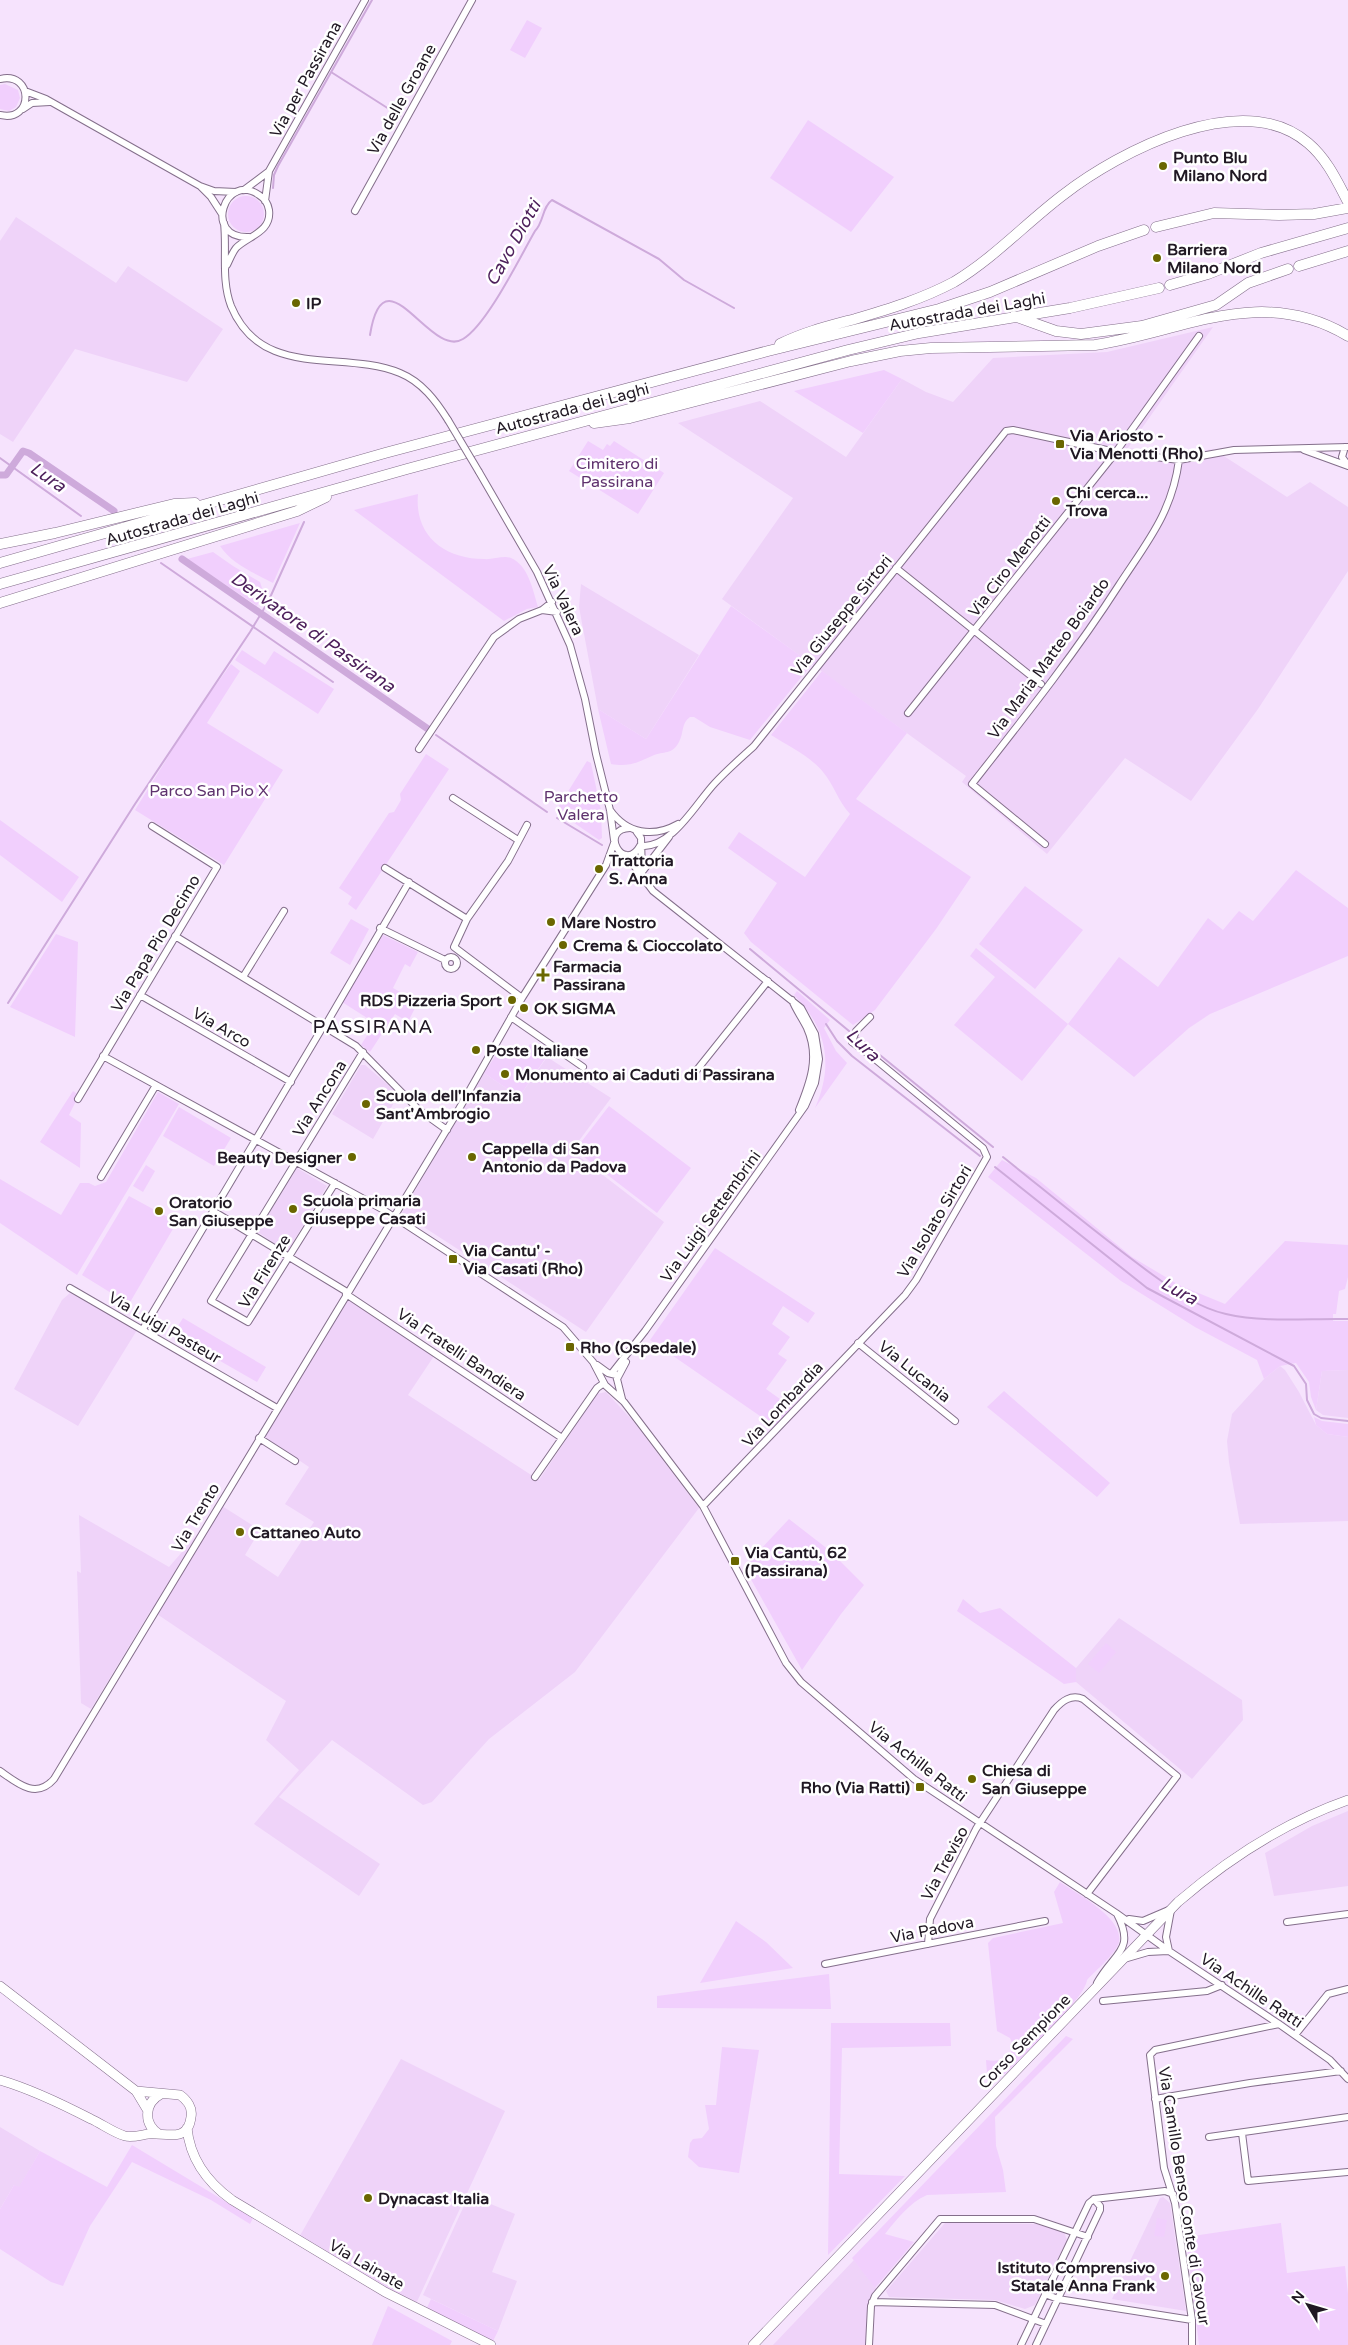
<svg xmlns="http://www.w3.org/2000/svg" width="1348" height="2345" font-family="'Varela Round',sans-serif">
<rect width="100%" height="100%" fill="#f6e3fd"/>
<!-- built -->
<path fill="#efd3f9" d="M16 217 116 283 128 266 223 329 187 382 75 349 13 442 0 434V241Z
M1213 327 1128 448 1179 455 1213 449 1287 497 1310 482 1348 507V571L1258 709 1191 801 1125 758 1047 854 962 782 966 776 722 599 793 498 678 423 760 401 846 457 902 379 926 392 953 402 993 358 1107 352Z
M581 584 699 655 646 739 598 709 579 607Z
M547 1057 611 1098 578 1142 569 1149 664 1222 586 1332 402 1213 484 1073 519 1097Z
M361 1065H365L399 1094 373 1139 332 1114Z
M297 1168 327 1186 287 1252 258 1232Z
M70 1293 137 1330 78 1426 14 1389 62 1300Z
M347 1299 434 1356 408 1395 539 1480 597 1394 606 1392 633 1421 699 1508 575 1672 489 1739 432 1802 423 1805 332 1740 279 1797 380 1864 359 1896 254 1824 299 1770 266 1740 286 1701 151 1610 91 1709 81 1703 77 1571 81 1573 79 1515 169 1567 222 1506 260 1530 245 1555 278 1577 314 1522 285 1504 309 1467 263 1436Z
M1280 1366 1285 1370 1299 1392 1316 1425 1327 1434 1348 1437V1521L1240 1524 1229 1462 1227 1441 1232 1414 1264 1379Z
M1348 1370V1418L1323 1415 1316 1410 1322 1371Z
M1119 1618 1242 1700 1243 1720 1192 1779 1076 1682V1668Z
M1348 1811V1886L1274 1896 1265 1853 1312 1826Z
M401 2059 505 2111 415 2306 298 2239Z
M0 2127 40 2151 19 2188 14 2185 0 2209Z
M469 2195 515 2214 492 2272 517 2281 498 2331 423 2295Z
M1163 2197 1170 2203 1186 2311 1112 2299 1160 2198Z
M945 2223 1036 2224 1064 2232 1067 2240 1035 2305 1025 2309 995 2300 889 2297 886 2291Z
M854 2260 878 2291 875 2295 868 2345H773Z"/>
<!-- green -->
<path fill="#f1cffd" d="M527 20 542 28 525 58 510 50Z
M5 84 18 90 20 98 16 107 9 111 0 109V85Z
M808 120 894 177 851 232 770 178Z
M228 214a18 18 0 1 1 36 0a18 18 0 1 1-36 0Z
M884 370 902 379 863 433 794 391Z
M588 441 603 450 607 444 610 446 614 441 664 473 638 514 569 471Z
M418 494C414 535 444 559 484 559 492 560 504 555 511 558 528 565 533 590 538 607L527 609 504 621 354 510Z
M300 523 273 583C254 573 232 564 220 546Z
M213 552 233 566 260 582 263 591 257 606 187 559Z
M731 606 812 664 750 740 710 727 694 717H690C681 723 684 733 679 742 671 756 665 750 652 756 637 763 628 767 611 764L598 709 646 739Z
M242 650 265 665 274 651 334 689 318 714 235 660Z
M231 664 240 671 207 723 283 770 224 865 135 810 194 715Z
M822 671 907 733 856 799 971 877 936 929 875 1010 853 1025 751 942 744 933 777 883 728 848 739 832 805 877 850 814C838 801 834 785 823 772 810 756 788 746 771 735Z
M426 754 449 769 356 910 348 904 352 897 339 888 389 813 394 812 401 800 400 794Z
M587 761 591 763 601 811 602 838 599 840 567 818 556 814 559 806Z
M0 820 79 877 62 902 0 855Z
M1296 870 1348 908V956L1210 1014 1189 1028 1134 1077 1068 1024 1022 1081 954 1025 995 977 970 956 976 948 1068 1024 1119 957 1158 987 1208 918 1223 930 1239 911 1253 921Z
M1025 886 1083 930 1035 989 979 944Z
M351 919 369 929 350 965 330 953Z
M56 934 78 942 75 1037 10 1007Z
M383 935 418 952 410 967 405 964 393 988 418 1002 408 1022 395 1014 370 1052 361 1045 375 1023 342 1002Z
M797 991 830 1020 824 1028 836 1051 847 1063 815 1108C834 1065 827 1028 794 995Z
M530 1044 547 1056 519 1097 484 1073 498 1052 504 1056 506 1053 513 1058H520Z
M73 1091 79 1095 69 1115 81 1123 80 1168 40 1142Z
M158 1092 179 1104 77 1275 0 1223V1179L61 1215 80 1183H89L95 1186 106 1182Z
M609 1106 691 1168 657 1213 575 1150Z
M179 1107 231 1138 214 1166 163 1136Z
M1002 1160 1036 1178 1132 1257 1179 1285 1225 1304 1285 1241 1348 1245V1277L1345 1289 1339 1291 1336 1314H1333V1321H1348V1370L1322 1371 1316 1410 1311 1397 1309 1382 1296 1363 1280 1366 1264 1379 1257 1360 1195 1327 1121 1281 988 1177Z
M146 1165 155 1171 143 1192 133 1186Z
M129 1196 177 1222 129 1304 82 1275Z
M715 1248 815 1313 808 1323 783 1306 772 1324 790 1337 778 1354 787 1360 766 1389 794 1409 776 1427 650 1340Z
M183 1318 266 1367 257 1382 173 1334Z
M1004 1391 1110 1483 1097 1497 987 1407Z
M1314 1417 1322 1421 1348 1424V1437L1327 1434 1316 1425Z
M789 1519 829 1550 864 1585 841 1614 802 1670 744 1567Z
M963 1599 980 1613 1000 1608 1076 1668V1682L1064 1684 957 1611Z
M1106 1643 1116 1652 1099 1673 1088 1664Z
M1060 1882C1077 1894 1124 1918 1119 1942 1116 1954 1095 1971 1087 1980 1085 1999 1021 2058 1005 2074H987L986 2060C999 2062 1008 2060 1014 2047L1010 2038 997 2031 988 1943 993 1938 1063 1923 1054 1892Z
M736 1921 766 1942 793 1968 700 1983Z
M829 1974 831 2009 657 2008V1996Z
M831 2023H950L951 2046 842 2048 839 2174 905 2176 828 2255Z
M1066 2036 1073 2039 995 2117 996 2146 1003 2170 1006 2192 927 2195C909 2203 897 2219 885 2234L914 2242 875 2288 852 2258Z
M722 2047 759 2050 739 2173 699 2167 688 2157 690 2143 693 2139 702 2138 709 2129 705 2105H716Z
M132 2145 253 2218 250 2224 211 2200 132 2162 90 2226 63 2286 51 2282 0 2249V2209L14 2185 19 2187 40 2151 107 2187Z
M1157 2218 1167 2220 1164 2237 1154 2236Z
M1281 2223 1287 2273 1345 2266 1348 2294V2345H1199L1186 2237Z
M431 2299 498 2331 493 2341 426 2310Z
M388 2306 452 2341 450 2345H372Z"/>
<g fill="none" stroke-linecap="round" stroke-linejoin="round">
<!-- stream -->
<path stroke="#ceaadb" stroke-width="2" d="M331 72 400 116
M273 188 274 175 278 166 372 0
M370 335C384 247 430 360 463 339 487 325 520 257 535 231 544 222 542 207 552 200L659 259 684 280 734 308
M0 458 81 516
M161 563 333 682
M436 735 547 812
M557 818 602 845
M750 949 849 1031
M8 1003 135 804 250 632 268 602 304 522
M826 1024 837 1041 852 1056 980 1156
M859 1038 993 1147
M1003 1157C1053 1197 1102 1238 1153 1275 1175 1291 1199 1308 1226 1314 1265 1323 1309 1318 1348 1319
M995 1167 1147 1288 1294 1366 1306 1384 1307 1400 1314 1414 1321 1418 1348 1421"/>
<!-- canal -->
<path stroke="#ceaadb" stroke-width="7" d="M0 475H6L23 451 29 453 114 511
M182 559 428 729"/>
<defs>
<path id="minor" d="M0 79C34 71 34 123 0 115
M25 91 46 99 200 186 214 191 236 192
M23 109 32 103 50 102
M201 187 211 197 222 214
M244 190 268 172
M265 201 269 171 365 0
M355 211 472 0
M224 223C227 250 221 280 231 306 262 381 342 349 400 373 422 382 436 401 448 420
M227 265C230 259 232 253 236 248 248 236 272 232 269 210 268 204 264 198 259 195 225 171 202 239 249 237
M1345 447 1342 457 1347 464
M1304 450 1348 466
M479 472 537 572 570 645 585 699 596 754 610 810 614 840
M896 568 1041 684
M542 610 557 612
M908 713 1113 456 1199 336
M419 749 494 637 519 619 542 610 552 602
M453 798 518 840
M610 810C627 834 653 838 678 824
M630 828C598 829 624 874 640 846
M636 831 641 838 642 873
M1045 844 972 784C1023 719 1074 655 1119 585 1147 542 1172 513 1179 460
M640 846C672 849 696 803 715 783 727 770 741 758 754 746L1006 431 1013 430 1116 452 1179 460 1234 450 1348 447
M385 868 467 919
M642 872 669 837
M380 928 445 960
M175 936 356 1046 419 1110 447 1130
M445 963a6 6 0 1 1 12 0a6 6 0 1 1-12 0Z
M243 977 284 911
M140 995 291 1082
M522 998 454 947 467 919 508 861 527 825
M792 1000C796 1010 802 1018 807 1028 820 1057 810 1083 799 1110
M511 1017 583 1067
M325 1026 409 882
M103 1056 382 1209 563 1327 593 1362 605 1385 624 1402 703 1506 786 1663 801 1682 914 1779 1116 1913 1169 1951 1279 2024 1330 2060 1348 2079
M696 1071 768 981
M78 1099 217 867 152 826
M101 1177 156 1085
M335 1183 248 1322 211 1301 363 1052
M213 1211 347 1292
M70 1288 277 1408
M346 1294 562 1438
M143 1329 324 1025
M858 1343 955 1421
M597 1365 608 1373 616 1375 622 1399
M612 1373 645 1331 805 1106 815 1083 819 1059 815 1034 801 1008 653 891 626 855
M617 1379 626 1362
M259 1438 295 1461
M535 1477 597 1388 604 1383
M703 1506 905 1295 916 1280 987 1157 983 1148 870 1055 852 1042 856 1031 870 1017
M0 1771C17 1783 36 1800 54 1779L455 1116 522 998 606 865 614 843
M1129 1919 1143 1921 1171 1909
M1287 1922 1348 1914
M928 1944 930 1919 976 1829 1054 1710C1062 1701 1071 1694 1083 1699L1177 1776 1087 1894
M1169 1951 1166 1937 1171 1910
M1124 1959 1148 1952 1168 1951
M825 1964 1045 1921
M1097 1983C1114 1952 1136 1951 1117 1914
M1103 2001 1207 1991 1222 1985
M1295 2035 1328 1994 1348 1989
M1155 2099 1250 2083 1341 2071
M1242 2133 1248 2181 1348 2172
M1209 2137 1348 2117
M1094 2199 1165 2191 1173 2194
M1045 2294 1058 2299 1192 2320
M872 2302 995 2305 1046 2324
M869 2345 871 2306 875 2296 940 2219H1034L1088 2237
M1021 2345 1089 2203 1094 2199 1100 2206V2210L1036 2345
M1192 2345V2320L1175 2203 1164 2168 1150 2055 1155 2050 1279 2024"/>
<path id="major" d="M0 1986 136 2091 148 2111
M0 2080C31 2089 62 2104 91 2119 102 2124 114 2133 125 2136 132 2138 141 2135 148 2134 164 2132 188 2144 191 2117 193 2108 187 2100 180 2095L136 2091
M187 2128C190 2159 207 2182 232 2200L385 2292 491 2345
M159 2134C143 2124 144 2103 161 2094
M753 2345 1178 1902C1228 1859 1285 1822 1348 1800"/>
<path id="highway" d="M1156 227 1214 213 1279 215 1314 214 1348 208
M1299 266 1348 251
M1170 285 1208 274 1261 253 1348 228
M1014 316 1056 331 1081 334 1142 326 1216 305 1248 283 1288 269
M780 344C804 332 829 326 855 319 889 309 922 299 954 282 994 258 1026 223 1063 195 1120 151 1242 87 1308 143 1327 159 1337 181 1348 202
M594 423 630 418 851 361 900 351 931 348 1095 345C1185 331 1261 284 1348 336
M0 544 55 533 174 504 195 503
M0 563 385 453 768 351 939 309 990 292 1098 246 1144 230
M0 584 407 469 848 350 919 333 1070 308 1159 288
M0 603 297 511 326 497"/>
</defs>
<!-- minor casing -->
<use href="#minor" stroke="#846f8b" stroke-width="8"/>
<!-- major casing -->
<use href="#major" stroke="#846f8b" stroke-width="10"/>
<!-- highway casing -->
<use href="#highway" stroke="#846f8b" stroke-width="11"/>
<!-- minor -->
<use href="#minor" stroke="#fff" stroke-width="6"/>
<!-- major -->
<use href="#major" stroke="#fff" stroke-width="9"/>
<!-- highway -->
<use href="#highway" stroke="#fff" stroke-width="10"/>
<defs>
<path id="minor-bridge" d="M448 420 479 472"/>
</defs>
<!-- minor-bridge casing -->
<use href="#minor-bridge" stroke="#846f8b" stroke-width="8" stroke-linecap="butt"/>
<!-- minor-bridge -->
<use href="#minor-bridge" stroke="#fff" stroke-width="6"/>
</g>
<!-- markers -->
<g fill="#6a6600" stroke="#fff" stroke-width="2">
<circle cx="1163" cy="166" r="5"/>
<circle cx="1157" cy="258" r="5"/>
<circle cx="296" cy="303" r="5"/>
<rect x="1055" y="439" width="10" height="10" rx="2.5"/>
<circle cx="1056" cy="501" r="5"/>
<circle cx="599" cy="869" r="5"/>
<circle cx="551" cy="922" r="5"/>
<circle cx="563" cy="945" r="5"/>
<path d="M540.5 967.5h5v5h5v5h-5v5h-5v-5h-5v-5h5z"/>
<circle cx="512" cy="1000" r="5"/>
<circle cx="524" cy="1008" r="5"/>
<circle cx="476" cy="1050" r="5"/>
<circle cx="505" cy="1074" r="5"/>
<circle cx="366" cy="1104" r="5"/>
<circle cx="352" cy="1157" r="5"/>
<circle cx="472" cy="1157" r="5"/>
<circle cx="293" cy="1209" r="5"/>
<circle cx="159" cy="1211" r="5"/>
<rect x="448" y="1254" width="10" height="10" rx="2.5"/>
<rect x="565" y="1342" width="10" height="10" rx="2.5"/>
<circle cx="240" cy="1532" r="5"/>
<rect x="730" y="1556" width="10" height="10" rx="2.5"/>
<circle cx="972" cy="1779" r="5"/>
<rect x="915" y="1782" width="10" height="10" rx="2.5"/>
<circle cx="368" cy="2198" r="5"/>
<circle cx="1165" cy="2276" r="5"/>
</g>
<g text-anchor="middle" stroke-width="5" stroke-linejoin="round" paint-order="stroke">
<!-- street labels -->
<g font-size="16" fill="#201823" stroke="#fff">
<text transform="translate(305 79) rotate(-61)" y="6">Via per Passirana</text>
<text transform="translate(401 99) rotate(-61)" y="6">Via delle Groane</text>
<text transform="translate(967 311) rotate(-10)" y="6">Autostrada dei Laghi</text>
<text transform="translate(572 408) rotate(-15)" y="6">Autostrada dei Laghi</text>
<text transform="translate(182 518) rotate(-16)" y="6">Autostrada dei Laghi</text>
<text transform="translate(1009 566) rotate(-52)" y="6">Via Ciro Menotti</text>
<text transform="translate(564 600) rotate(65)" y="6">Via Valera</text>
<text transform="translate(841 615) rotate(-51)" y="6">Via Giuseppe Sirtori</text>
<text transform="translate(1048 658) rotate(-54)" y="6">Via Maria Matteo Boiardo</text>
<text transform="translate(155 943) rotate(-59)" y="6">Via Papa Pio Decimo</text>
<text transform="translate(222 1027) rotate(30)" y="6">Via Arco</text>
<text transform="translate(319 1098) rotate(-58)" y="6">Via Ancona</text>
<text transform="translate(710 1216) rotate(-54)" y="6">Via Luigi Settembrini</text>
<text transform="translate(934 1221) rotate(-59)" y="6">Via Isolato Sirtori</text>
<text transform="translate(264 1271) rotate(-58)" y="6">Via Firenze</text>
<text transform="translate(165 1327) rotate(30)" y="6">Via Luigi Pasteur</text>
<text transform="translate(462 1354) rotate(34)" y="6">Via Fratelli Bandiera</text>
<text transform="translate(915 1371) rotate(39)" y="6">Via Lucania</text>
<text transform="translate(782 1404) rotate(-47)" y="6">Via Lombardia</text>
<text transform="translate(195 1517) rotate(-59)" y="6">Via Trento</text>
<text transform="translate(918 1761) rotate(38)" y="6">Via Achille Ratti</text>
<text transform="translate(944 1863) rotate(-62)" y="6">Via Treviso</text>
<text transform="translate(932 1929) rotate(-11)" y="6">Via Padova</text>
<text transform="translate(1252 1990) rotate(34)" y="6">Via Achille Ratti</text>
<text transform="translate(1024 2041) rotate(-46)" y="6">Corso Sempione</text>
<text transform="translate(1185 2196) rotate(81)" y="6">Via Camillo Benso Conte di Cavour</text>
<text transform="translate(367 2264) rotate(30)" y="6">Via Lainate</text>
</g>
<!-- poi labels -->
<g font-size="16" font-weight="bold" fill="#201823" stroke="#fff" text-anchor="start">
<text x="1173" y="163">Punto Blu<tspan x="1173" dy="18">Milano Nord</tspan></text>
<text x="1167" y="255">Barriera<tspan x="1167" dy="18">Milano Nord</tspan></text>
<text x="306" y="309">IP</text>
<text x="1070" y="441">Via Ariosto -<tspan x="1070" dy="18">Via Menotti (Rho)</tspan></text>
<text x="1066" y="498">Chi cerca...<tspan x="1066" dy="18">Trova</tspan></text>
<text x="609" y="866">Trattoria<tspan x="609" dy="18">S. Anna</tspan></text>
<text x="561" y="928">Mare Nostro</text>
<text x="573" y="951">Crema &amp; Cioccolato</text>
<text x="553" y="972">Farmacia<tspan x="553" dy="18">Passirana</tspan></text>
<text x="502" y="1006" text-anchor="end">RDS Pizzeria Sport</text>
<text x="534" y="1014">OK SIGMA</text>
<text x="486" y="1056">Poste Italiane</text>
<text x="515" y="1080">Monumento ai Caduti di Passirana</text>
<text x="376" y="1101">Scuola dell'Infanzia<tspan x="376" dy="18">Sant'Ambrogio</tspan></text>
<text x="482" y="1154">Cappella di San<tspan x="482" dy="18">Antonio da Padova</tspan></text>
<text x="342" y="1163" text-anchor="end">Beauty Designer</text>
<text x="303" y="1206">Scuola primaria<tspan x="303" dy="18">Giuseppe Casati</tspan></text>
<text x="169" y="1208">Oratorio<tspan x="169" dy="18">San Giuseppe</tspan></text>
<text x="463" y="1256">Via Cantu' -<tspan x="463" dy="18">Via Casati (Rho)</tspan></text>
<text x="580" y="1353">Rho (Ospedale)</text>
<text x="250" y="1538">Cattaneo Auto</text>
<text x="745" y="1558">Via Cantù, 62<tspan x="745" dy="18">(Passirana)</tspan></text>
<text x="982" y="1776">Chiesa di<tspan x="982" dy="18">San Giuseppe</tspan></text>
<text x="910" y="1793" text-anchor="end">Rho (Via Ratti)</text>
<text x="378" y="2204">Dynacast Italia</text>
<text x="1155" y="2273" text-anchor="end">Istituto Comprensivo<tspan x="1155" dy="18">Statale Anna Frank</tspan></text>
</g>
<!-- park labels -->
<g font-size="16" fill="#5f326e" stroke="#fff">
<text x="617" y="469">Cimitero di<tspan x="617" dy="18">Passirana</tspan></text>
<text x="209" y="796">Parco San Pio X</text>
<text x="581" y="802">Parchetto<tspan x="581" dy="18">Valera</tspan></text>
</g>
<!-- water labels -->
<g font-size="18" font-style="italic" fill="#4e215c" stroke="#fff">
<text transform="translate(513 243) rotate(-61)" y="6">Cavo Diotti</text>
<text transform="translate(48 477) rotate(35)" y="6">Lura</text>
<text transform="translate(313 632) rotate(35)" y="6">Derivatore di Passirana</text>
<text transform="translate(863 1045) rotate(44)" y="6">Lura</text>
<text transform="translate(1179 1291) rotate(28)" y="6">Lura</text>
</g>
<!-- quarter labels -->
<g font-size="19" letter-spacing="1" fill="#201823" stroke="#fff">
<text x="373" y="1033">PASSIRANA</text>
</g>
</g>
<!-- north arrow -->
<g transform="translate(1308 2305) rotate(308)" stroke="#ffffff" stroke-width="4" paint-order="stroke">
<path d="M0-4L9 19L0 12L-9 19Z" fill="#201823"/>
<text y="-8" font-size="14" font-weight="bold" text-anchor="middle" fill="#201823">N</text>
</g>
</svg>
